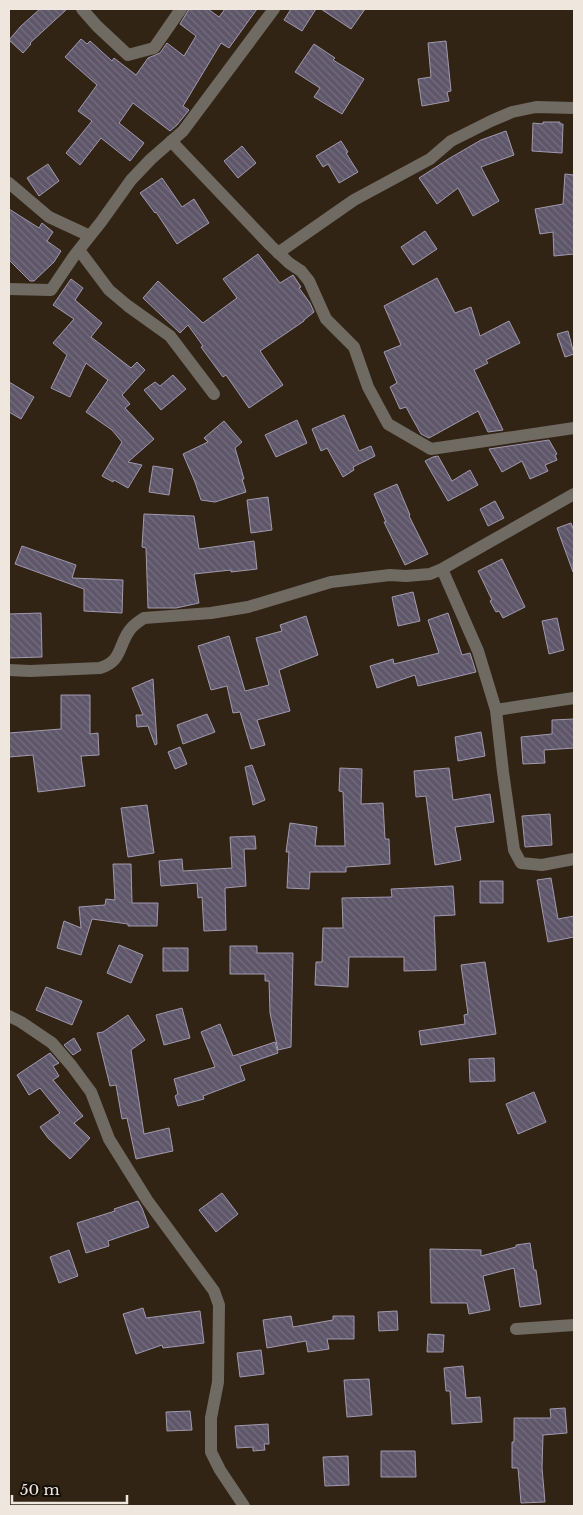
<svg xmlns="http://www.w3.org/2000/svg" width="583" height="1515" font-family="'Libre Baskerville',serif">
<defs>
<pattern id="building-back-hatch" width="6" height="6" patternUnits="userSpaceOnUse" patternTransform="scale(1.25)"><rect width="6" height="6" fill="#5e5669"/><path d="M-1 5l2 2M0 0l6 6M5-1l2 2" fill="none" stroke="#756e7e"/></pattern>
</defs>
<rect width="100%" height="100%" fill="#312415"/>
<!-- building -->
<path fill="url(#building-back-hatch)" stroke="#a199ae" d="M40 9H67L30 43 31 44 23 53 9 40 21 26Z
M189 9H208L219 17 225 9H257L229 48 221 43 183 106 189 110 177 125 170 131 133 103 119 123 144 143 130 161 101 138 80 165 66 153 92 121 78 111 97 85 65 57 81 39 87 44 90 41 112 61 114 58 136 75 148 58 160 53 167 43 184 56 196 36 180 24Z
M291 9H316L302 31 284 20Z
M321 9H365L351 29Z
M446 41 451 91 447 92 449 101 422 106 418 79 431 77 428 43Z
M314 44 335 58 333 60 364 79 342 114 314 97 320 88 295 72Z
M543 122H560V124H563L562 153 532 151 533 123 543 124Z
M506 131 514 155 481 167 499 201 473 216 458 188 437 204 419 178 450 158 481 140Z
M341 141 348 152 346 153 358 172 339 183 328 164 323 167 316 156Z
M242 146 256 163 238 178 224 161Z
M48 164 59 181 39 196 27 178Z
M565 174 574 175V254L554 256 553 232 540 234 535 209 563 204Z
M162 178 182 207 194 199 209 223 177 244 156 212 155 213 140 193Z
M9 209 39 228 42 223 53 232 47 241 61 251 54 262 34 281H30L9 260Z
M425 231 437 249 413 265 401 247Z
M258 254 280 283 293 275 301 287 299 288 310 303 314 312 304 320V321L260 351 283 385 249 408 226 375 223 377 201 347 203 346 188 325 180 333 143 298 158 281 203 323 237 298 223 279Z
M437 278 455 313 471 307 480 336 509 321 520 343 486 360 488 363 474 370 503 430 488 432 478 411 429 438 421 434 406 407 400 409 390 387 397 383 384 352 401 345 384 306Z
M71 279 83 288 75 300 102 323 91 337 131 368 137 362 145 370 122 395 130 404 125 408 154 439 128 462 142 465 128 488 114 480 113 482 102 476 122 442 112 430 86 412 108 380 86 363 70 397 51 388 67 355 53 343 74 319 53 305Z
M568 331 574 354 565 357 557 334Z
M173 375 186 389 161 410 144 390 155 382 160 386Z
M9 382 34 397 21 419 9 412Z
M344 415 359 451 371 446 375 456 353 467 354 470 343 477 327 448 321 451 312 429Z
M297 420 307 443 276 457 265 435Z
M224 421 242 442 235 448 244 479H242L246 492 215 502 201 500 195 482 183 454 208 442 204 438Z
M549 440 557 454 555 455 557 460 545 465 548 471 530 479 522 461 502 472 489 449Z
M438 456 452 481 470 470 478 485 448 501 425 461 433 457Z
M153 466 173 469 169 495 149 492Z
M397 484 410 515 409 516 428 554 405 565 384 522H386L374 494Z
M268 497 272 530 251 533 247 500Z
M495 501 504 518 488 526 480 509Z
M144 514 194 516 199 549 254 541 257 569 231 572V570L194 574 199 603 176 608H148L146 548 142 547Z
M571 523 574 531 573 572 557 528Z
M22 546 76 565 72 578 123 580 122 613 84 611V589L15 564Z
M502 559 525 607 503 618 499 611 496 612 490 601 492 600 478 571Z
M413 592 420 621 398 626 392 597Z
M41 613 42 657 9 658V614Z
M448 613 462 655 470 653 476 672 418 686 415 675 377 688 370 666 393 659 394 664 439 653 428 620Z
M306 616 318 655 279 670 290 711 257 720 265 745 251 749 240 712 233 713 227 686 211 690 198 646 229 636 245 691 269 685 256 638 282 631 280 625Z
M557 618 564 650 549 654 542 621Z
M153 679 157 744 155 745 148 726 137 727 136 715H143L132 688Z
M61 695H90V734L98 733 99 755 81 756 85 786 38 792 33 755 9 757V733L61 729Z
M207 714 215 732 183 744 177 725Z
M574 719V748L544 750 545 763 523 764 521 737 552 734V720Z
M481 732 485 756 458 761 455 737Z
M180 747 187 764 175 769 168 752Z
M252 765 265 800 253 805 245 767Z
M340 768 362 769 361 804 383 803 385 839H389L390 864 346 867V872H310L309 889 287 888 289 852H286L290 823 317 827 315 846H345L343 792 339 791Z
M449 768 453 800 490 794 494 822 455 827 461 860 435 865 426 796 416 797 414 771Z
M147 805 154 853 128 857 121 808Z
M550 814 552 845 525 847 522 816Z
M255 836 256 849H244L246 886 225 888 226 930 204 931 202 897 198 898 197 883 161 886 159 861 182 859 183 871 232 868 230 837Z
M113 864H131L132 903H158L157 926H128V924L92 919 81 955 57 948 64 921 81 928 79 907 105 905 106 899 115 900Z
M551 878 558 919 574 916V937L548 942 537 880Z
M480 881H503V903H480Z
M453 886 455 915 434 916 436 970 404 971V957H349L348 987 315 985 316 962H322L323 928H343L342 898 392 897 391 889Z
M119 945 143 955 131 983 107 973Z
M230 946H257V953H293L291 1047 278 1050 270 1013 269 981H265V974H230Z
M163 948H188V971H163Z
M485 962 496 1034 421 1045 419 1031 465 1024 464 1015 468 1014 461 965Z
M46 987 82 1001 72 1025 36 1010Z
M182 1008 190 1038 164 1045 156 1015Z
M128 1015 145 1040 131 1050 144 1134 169 1128 173 1151 136 1159 127 1118 122 1119 116 1085 110 1086 97 1033 103 1032Z
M220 1024 233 1056 275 1042 278 1053 240 1066 245 1080 203 1096 204 1099 178 1106 175 1096 178 1094 174 1079 215 1067 201 1032Z
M74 1038 81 1050 73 1055 64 1045Z
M50 1053 59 1063 53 1066 59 1076 53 1080 83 1116 74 1123 90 1138 70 1159 48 1138 40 1127 60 1113 40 1088 29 1095 17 1075Z
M494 1058 495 1081 470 1082 469 1059Z
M534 1092 546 1122 518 1134 506 1104Z
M222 1193 238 1214 216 1232 199 1210Z
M138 1201 142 1208 149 1227 108 1241 109 1246 86 1253 77 1223 115 1211 114 1209Z
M530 1243 534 1270H536L541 1304 520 1307 514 1268 483 1276 490 1310 469 1314 467 1303H431L430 1249 481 1250V1256L516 1247V1245Z
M69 1250 78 1276 59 1283 50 1257Z
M143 1308 146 1318 200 1311 204 1343 163 1348 162 1345 136 1354 123 1314Z
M397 1311 398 1330 379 1331 378 1312Z
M291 1316 293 1327 333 1320V1316H354V1339H327L329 1349 308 1352 306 1341 267 1348 263 1320Z
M428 1334 444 1335 443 1352H427Z
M261 1350 264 1374 240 1377 237 1353Z
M463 1366 466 1398 480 1397 482 1422 452 1424 450 1391H446L444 1368Z
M369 1379 372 1415 347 1417 344 1380Z
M565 1408 567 1433 543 1435 542 1468 545 1502 521 1503 518 1468H512V1442H514V1418H551L550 1409Z
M190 1411 192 1430 167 1431 166 1412Z
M268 1424 269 1444H264L265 1450 253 1451V1447L237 1448 235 1426Z
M381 1451H415L416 1477H381Z
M348 1456 349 1485 325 1486 323 1457Z"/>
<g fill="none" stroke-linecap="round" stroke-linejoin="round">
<!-- minor -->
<path stroke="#6f6a62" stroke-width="12" d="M82 9 97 26 128 55 154 48 181 9
M171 141 270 245 289 263 301 271 309 281 326 319 354 347 368 387 388 424 431 449 574 428
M9 183 49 217 90 236
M79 250 109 290 128 306 170 336 214 394
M278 253 354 200 430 159 451 141 491 121 512 112 536 107 574 108
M9 289 51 290 74 256 101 222 131 180 151 159 183 131 274 9
M442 569 478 651 496 710 503 772 514 850 521 863 542 865 574 859
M9 670 30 671 100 668C122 661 118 647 129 631 133 625 138 622 144 618L211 613 248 607 331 582 390 575 406 576 430 574 442 569 574 494
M496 710 574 698
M9 1016 21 1022 52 1043 71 1065 91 1092 109 1139 147 1200 214 1291 219 1305 218 1382 211 1418V1452L220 1470 244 1506
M516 1329 574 1325"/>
</g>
<!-- border -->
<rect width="583" height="1515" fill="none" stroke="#efe6dd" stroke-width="20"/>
<!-- scale -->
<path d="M12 1495v8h115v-8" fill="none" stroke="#efe6dd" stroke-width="2.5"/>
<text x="20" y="1495" font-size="15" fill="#efe6dd" stroke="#140e08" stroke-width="4" paint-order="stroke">50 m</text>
</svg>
